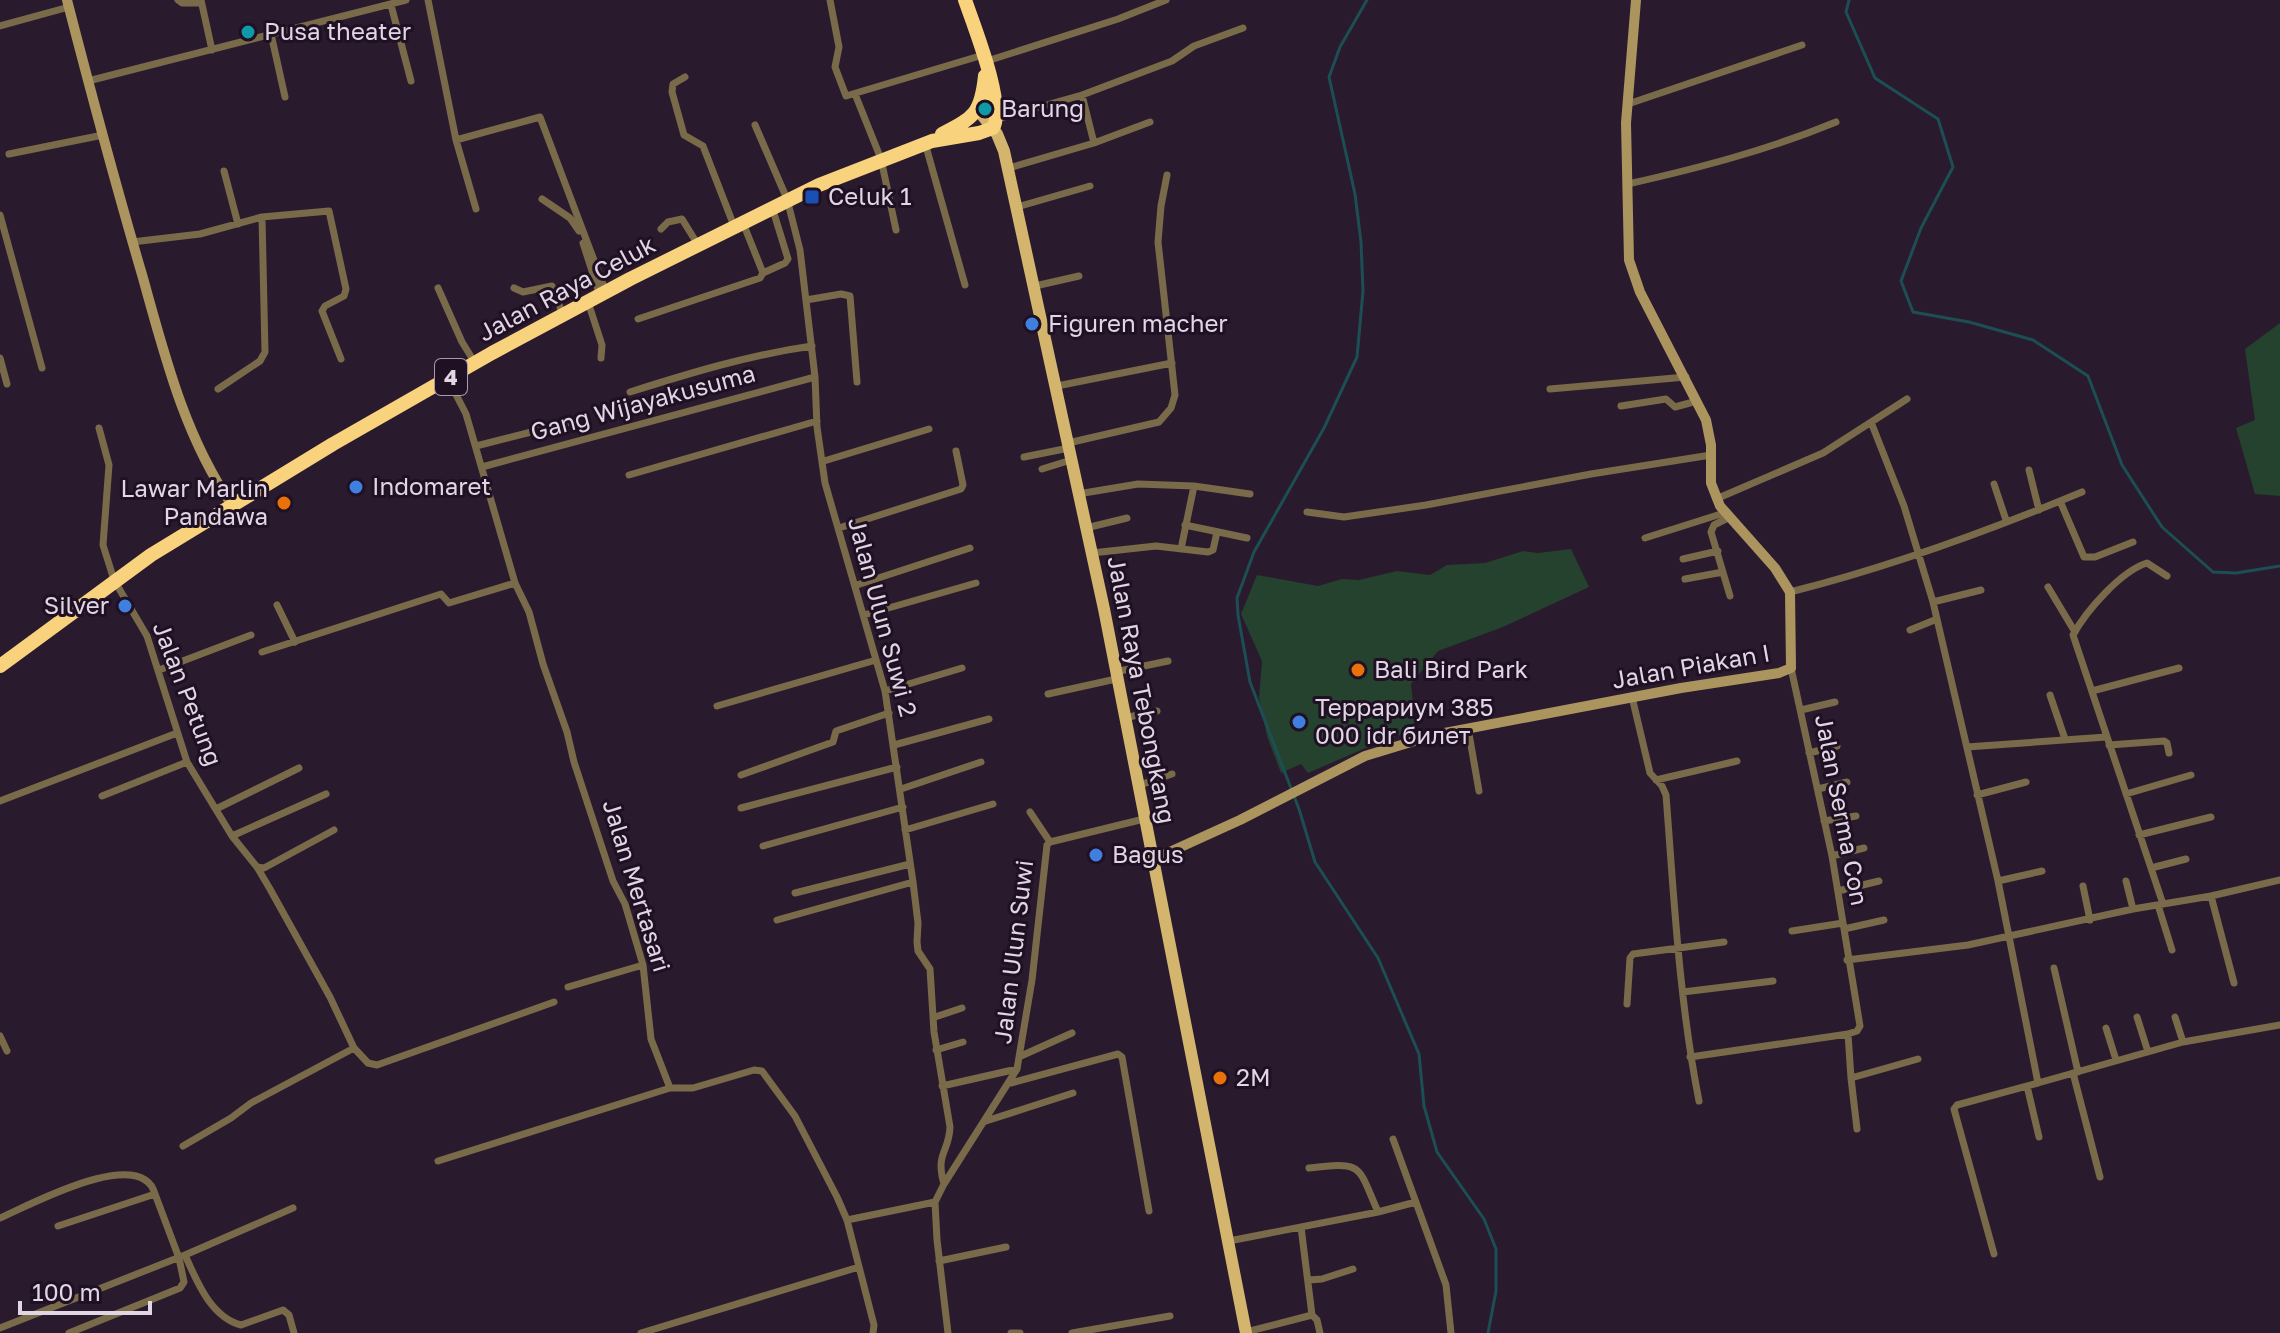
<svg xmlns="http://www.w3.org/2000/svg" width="2280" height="1333" font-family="'Golos Text',sans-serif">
<rect width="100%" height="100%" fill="#2a1a2e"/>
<!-- green -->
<path fill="#24422e" d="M2280 323V496L2255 494 2236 428 2255 420 2245 349Z
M1571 549 1589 587 1503 627 1438 651 1411 684 1416 730 1384 740 1308 773 1301 764 1281 773 1267 736 1259 698 1262 661 1241 614 1257 575 1318 586 1342 579 1359 580 1397 571 1430 575 1447 565 1485 563 1523 551 1538 553Z"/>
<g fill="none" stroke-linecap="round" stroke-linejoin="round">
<!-- stream -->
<path stroke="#1c4f53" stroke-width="3" d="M1367 0 1340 47 1329 77 1355 194 1361 242 1363 291 1357 357 1324 428 1254 552 1237 598 1238 615 1250 682 1299 809 1315 862 1378 958 1419 1054 1424 1106 1437 1152 1484 1219 1496 1249V1291L1488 1333
M1849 0 1846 12 1875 78 1938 119 1953 167 1921 228 1901 281 1913 312 1969 322 2033 340 2088 376 2122 465 2162 527 2213 572 2236 573 2280 566"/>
<!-- street -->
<path stroke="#796a49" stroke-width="7" d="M178 0 182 3H201
M201 0 212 50
M428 0 456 140 540 117 606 292
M830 0 839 47 835 67 846 96 983 55
M391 5 411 81
M0 26 69 7
M271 34 285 97
M987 61 1118 19 1166 0
M685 77 673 84 672 92 684 135 703 146 734 226
M88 81 406 0
M855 94 881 159 896 230
M1082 95 1094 143
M1628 104 1802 45
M997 119 1082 95 1172 61 1194 46 1243 28
M755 125 787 199 800 250 815 377 817 427 825 483 885 691 913 882 918 923 917 942 918 951 930 969 934 1032 950 1127C949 1153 935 1153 944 1184
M456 140 476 209
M925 143 965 285
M9 154 103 135
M1009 168 1094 143 1150 122
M224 171 238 224
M1628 184C1699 168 1768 150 1836 122
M542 199 570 218 579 231
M1017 207 1090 186
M0 215 42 368
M661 229 668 222 682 219 695 240
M132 242 200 234 262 217 329 211 346 289 344 296 325 306 322 311 341 359
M583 243 600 296
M763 273 785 263 788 259 772 207
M1035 286 1079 276
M438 288 462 342 475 363
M514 288 523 292 552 286 563 315
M806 300 841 294 850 296 857 382
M588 302 602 345 601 358
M638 319 760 278 763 273 743 223
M0 358 7 384
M448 379 466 414 515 583 529 612 543 664 567 732 574 762 613 881 625 904 643 965 651 1039 670 1088
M1057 386 1172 363
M218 389 260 361 265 352 262 217
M1550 389 1686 377
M630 392C690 373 749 355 812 346
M1621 406 1666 399 1675 407 1697 401
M1871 422 1904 506 1933 602 1998 881 2038 1083 2183 1042 2280 1025
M99 428 109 465 103 545 114 580 147 636 187 762 232 836 257 867 270 889 330 997 354 1048 368 1063 377 1065 554 1002
M1068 443 1159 422 1171 408 1175 395 1158 242 1161 206 1167 175
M476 446 567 423
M1024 457 1069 448
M824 461 929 429
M482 467 815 377
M1042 469 1071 460
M2029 470 2039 510
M629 475 817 421
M1994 484 2006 520
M1078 494 1138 484 1194 486 1250 494
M1716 499 1823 453 1907 399
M2060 501 2084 557H2095L2133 542
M1307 512 1344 517 1426 505 1591 474 1711 455
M1728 518 1714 525 1711 532 1730 596
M1185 525 1247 538
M839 528 961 489 963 485 956 451
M1086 528 1127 518
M1645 538 1724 513
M1181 549 1194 486
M1092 553 1156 546 1208 552 1213 550 1217 532
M1683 559 1718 551
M1685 579 1723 572
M857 585 970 548
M2048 587 2075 632
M1790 592C1890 567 1988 531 2082 492
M1933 602 1981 590
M277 605 295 642
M864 615 976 583
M1910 630 1937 619
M262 652 441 594 449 603 515 583
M159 670 251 635
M1115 672 1168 661
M885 691 962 668
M2092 691 2179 668
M1048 694 1116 679
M2050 695 2065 739
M1632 697 1650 773 1662 786 1666 795C1674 897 1679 1000 1699 1101
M717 706 876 660
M1801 710 1835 702
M1124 718 1157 711
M1468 728 1479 791
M894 745 989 719
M2109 745 2164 741 2167 743 2169 753
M1967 747 2106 737
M1809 753 1837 746
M741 775 833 742 836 731 889 713
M1656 780 1737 761
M1137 786 1172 774
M901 789 981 762
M1818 789 1847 782
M2126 794 2191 775
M1977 795 2026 782
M102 796 187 762
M0 801 177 733
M741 808 897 767
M216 809 299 768
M1030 812 1050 842
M1824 821 1856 816
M905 830 993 804
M2139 835 2211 817
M232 836 326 794
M1050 842 1144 819
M763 846 903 807
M1832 856 1864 848
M257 867 264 868 334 830
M2151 868 2186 859
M1998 881 2042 871
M2126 881 2133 909
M2083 886 2090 920
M1838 891 1879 881
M795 893 910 864
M2211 896 2234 983
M2163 904 2073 635C2086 611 2121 571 2147 563L2167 576
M2158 905 2172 950
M777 920 913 882
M1844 929 1884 920
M1792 931 1843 923
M1847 960 1968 945 2133 909 2211 896 2280 880
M2054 968 2078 1072
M568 987 643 965
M1683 992 1773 981
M1627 1004 1630 958 1633 954 1724 942
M935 1017 962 1008
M2137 1017 2148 1052
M2175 1017 2183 1042
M2106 1028 2116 1060
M1848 1034 1851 1078 1918 1059
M0 1036 7 1051
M936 1050 963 1042
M1021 1056 1072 1033
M1690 1057 1848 1034 1857 1031 1860 1026 1832 856 1791 668
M2073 1073 2100 1177
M1851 1078 1857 1129
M1011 1083 1118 1054 1122 1057 1149 1211
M942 1086 1017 1069
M2027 1086 2039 1137
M986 1121 1073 1093
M1393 1139 1446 1285 1451 1333
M183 1146 231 1118 251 1103 354 1048
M438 1161 670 1088H693L754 1070 762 1071 795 1116 837 1197 847 1220 874 1325 873 1333
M1309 1168C1364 1162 1357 1164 1378 1212
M0 1218C28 1206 141 1144 155 1194
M847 1220 935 1202
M58 1226 155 1194 179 1258 184 1282 180 1288 69 1333
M1301 1227 1312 1315 1317 1320 1320 1333
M1229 1241 1378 1212 1416 1202
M1994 1254 1954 1109 1957 1105 2038 1083
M185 1255C197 1282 211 1317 241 1325L283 1310 289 1315 294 1333
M939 1261 1006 1247
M1309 1280 1322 1279 1353 1269
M0 1328 185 1255 293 1208
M1246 1332 1312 1315
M641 1333 859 1267
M948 1333 937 1240 935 1202 944 1184 1017 1069 1032 980 1047 845 1050 842
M1011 1333H1020
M1072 1333 1170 1316"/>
<!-- secondary -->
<path stroke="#ac945e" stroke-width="10" d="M67 0C91 93 116 186 143 278 165 357 185 437 232 505
M1152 860 1240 820 1365 756 1434 735 1681 688 1779 673 1791 668 1790 592 1775 568 1720 506 1711 483V445L1706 420 1640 292 1629 260 1626 123 1636 0"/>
<!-- primary -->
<path stroke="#d4b56e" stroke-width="12" d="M979 111 997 134 1004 151 1104 609 1246 1333"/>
<!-- highway -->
<path stroke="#f8d27c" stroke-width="14" d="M942 134C975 117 981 113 985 76
M0 666 151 555 333 444 492 353 630 279 819 185 932 141 979 133 993 128C1006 106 974 26 965 0"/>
</g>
<!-- markers -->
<g fill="#0f9aa8" stroke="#201024" stroke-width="3">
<circle cx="248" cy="32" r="8"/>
<circle cx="985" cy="109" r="8"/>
</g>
<rect fill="#1a4fb4" stroke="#201024" stroke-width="3" x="804" y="189" width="16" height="16" rx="4"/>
<g fill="#3f7fe0" stroke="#201024" stroke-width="3">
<circle cx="1032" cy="324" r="8"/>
<circle cx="356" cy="487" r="8"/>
<circle cx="125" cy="606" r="8"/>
<circle cx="1299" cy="722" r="8"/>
<circle cx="1096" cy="855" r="8"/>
</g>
<g fill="#e8710a" stroke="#201024" stroke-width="3">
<circle cx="284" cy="503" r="8"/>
<circle cx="1358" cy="670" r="8"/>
<circle cx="1220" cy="1078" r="8"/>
</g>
<g text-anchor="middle" stroke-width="6" stroke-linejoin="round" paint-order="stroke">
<!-- shield labels -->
<rect fill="#201024" stroke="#a79baa" stroke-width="2" x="435" y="359" width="32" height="36" rx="6"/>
<g font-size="22" font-weight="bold" fill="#e1d6e4">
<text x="451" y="385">4</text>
</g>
<!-- poi labels -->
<g font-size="24" fill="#e1d6e4" stroke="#201024" text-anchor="start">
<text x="264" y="40">Pusa theater</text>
<text x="1001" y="117">Barung</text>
<text x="828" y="205">Celuk 1</text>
<text x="1048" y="332">Figuren macher</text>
<text x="372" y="495">Indomaret</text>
<text x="268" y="497" text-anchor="end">Lawar Marlin<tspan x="268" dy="28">Pandawa</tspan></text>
<text x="109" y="614" text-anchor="end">Silver</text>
<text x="1374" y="678">Bali Bird Park</text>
<text x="1315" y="716">Террариум 385<tspan x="1315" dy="28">000 idr билет</tspan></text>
<text x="1112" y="863">Bagus</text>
<text x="1236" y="1086">2M</text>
</g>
<!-- street labels -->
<g font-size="24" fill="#e1d6e4" stroke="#201024">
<text transform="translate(567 289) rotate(-28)" y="8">Jalan Raya Celuk</text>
<text transform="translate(643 403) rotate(-15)" y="8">Gang Wijayakusuma</text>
<text transform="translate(882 617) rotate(75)" y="8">Jalan Ulun Suwi 2</text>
<text transform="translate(1691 667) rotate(-10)" y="8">Jalan Piakan I</text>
<text transform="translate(1141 690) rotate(79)" y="8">Jalan Raya Tebongkang</text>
<text transform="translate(187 694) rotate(69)" y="8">Jalan Petung</text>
<text transform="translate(1841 810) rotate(79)" y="8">Jalan Serma Con</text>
<text transform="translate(636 886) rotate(73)" y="8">Jalan Mertasari</text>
<text transform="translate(1014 952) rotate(-83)" y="8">Jalan Ulun Suwi</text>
</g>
</g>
<!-- scale -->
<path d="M20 1301v12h130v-12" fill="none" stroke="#e1d6e4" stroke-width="4"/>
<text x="32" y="1301" font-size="24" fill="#e1d6e4" stroke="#201024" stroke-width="6" paint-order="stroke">100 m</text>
</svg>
